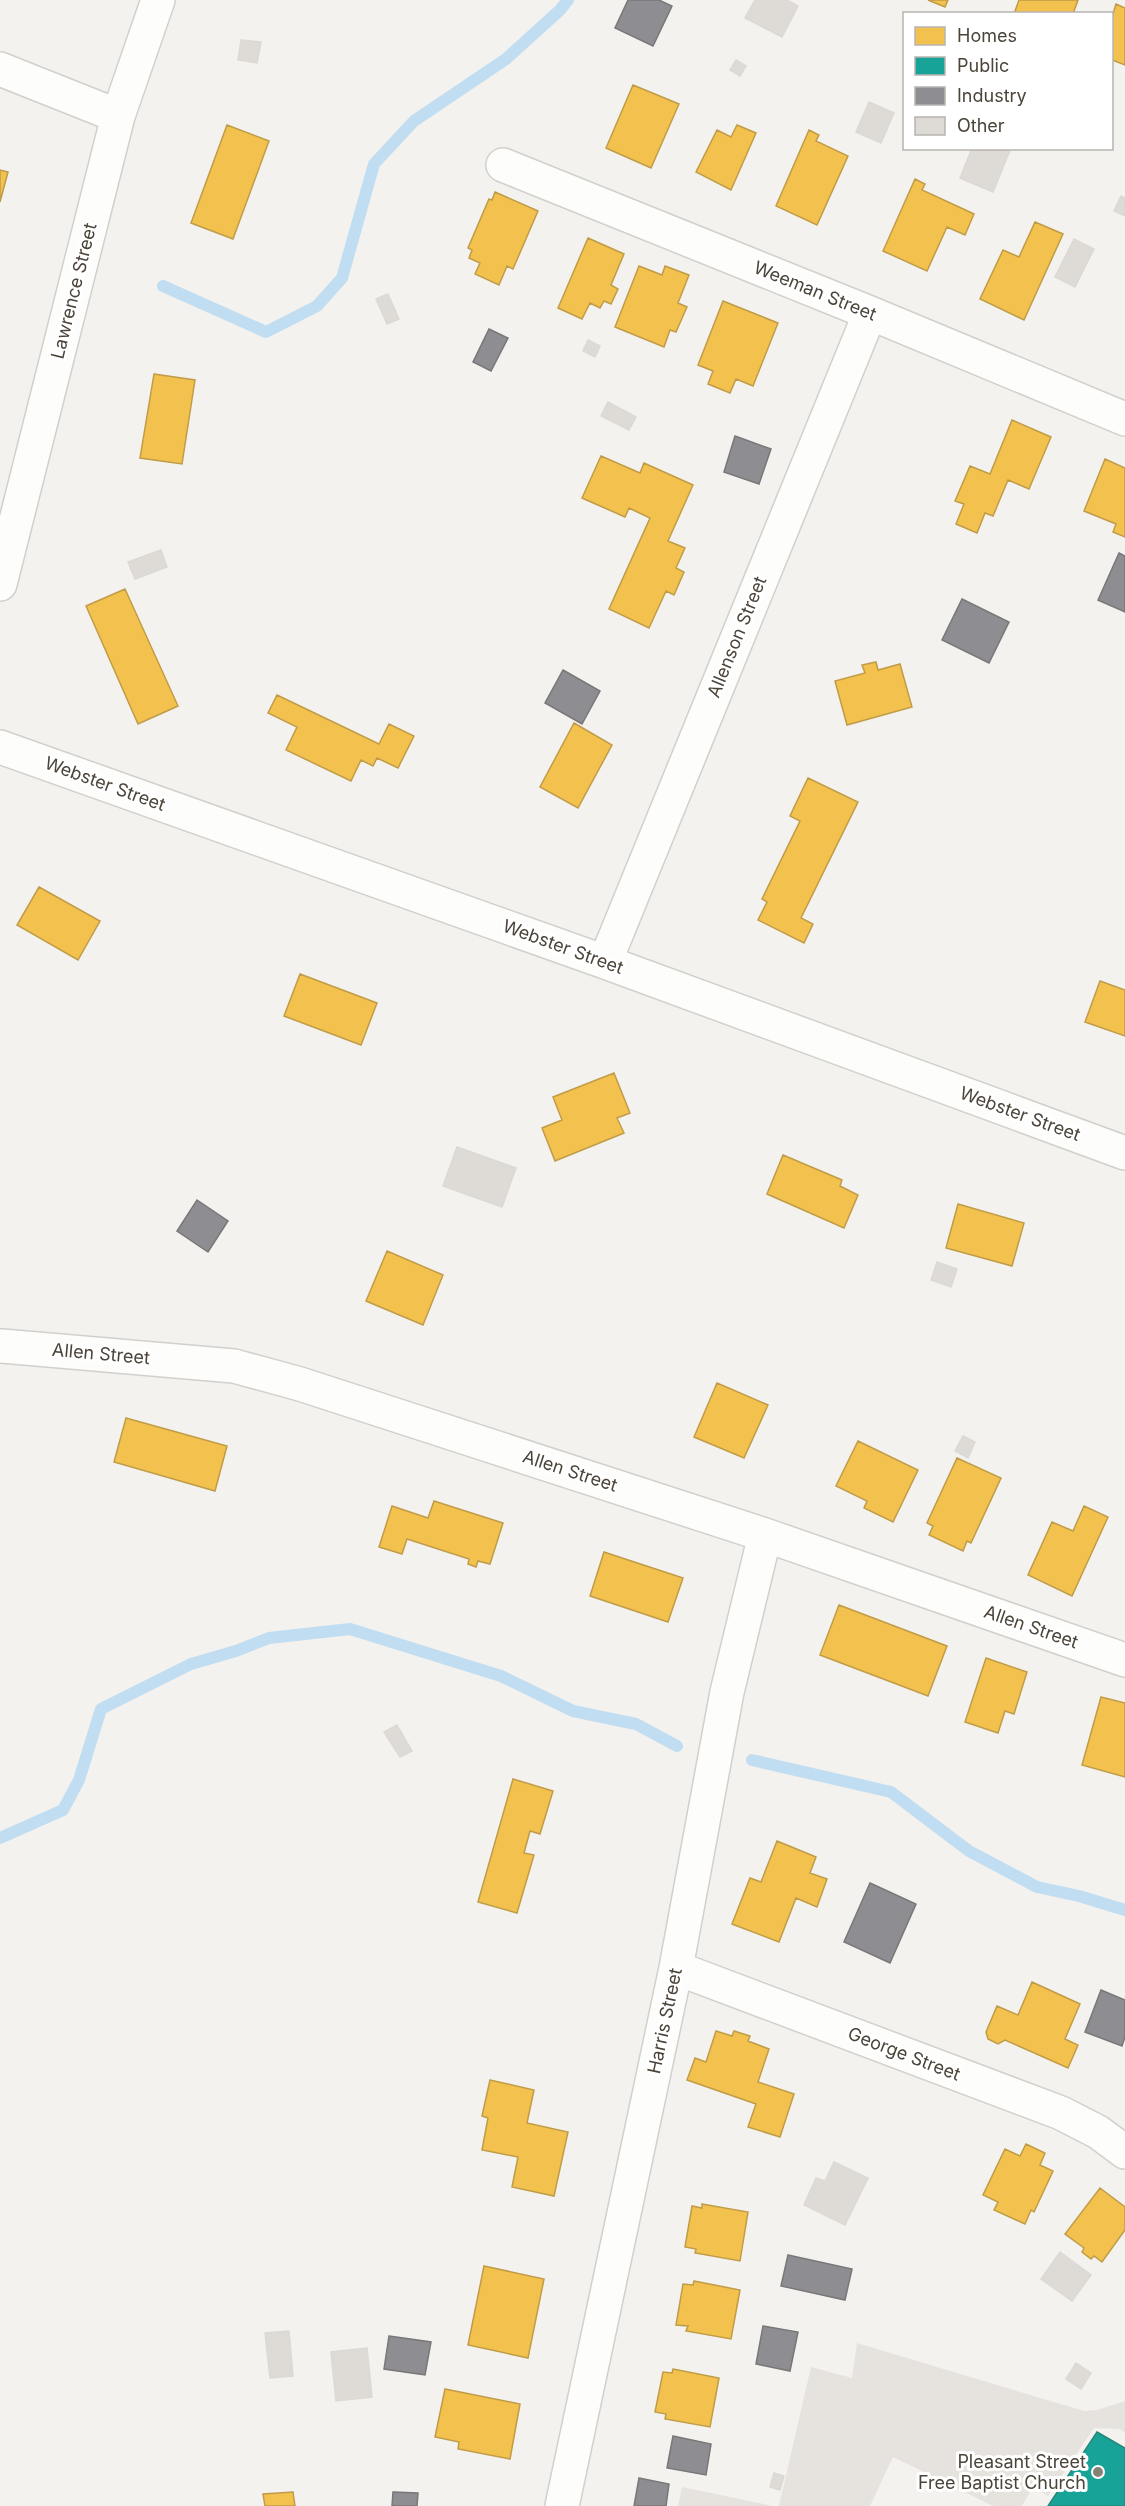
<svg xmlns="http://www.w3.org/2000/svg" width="1125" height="2506" font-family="Inter,sans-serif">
<rect width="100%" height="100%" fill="#f4f2ee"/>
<!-- parking -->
<path fill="#e6e3df" d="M857 2343 1084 2411 1097 2410 1125 2401V2433L1120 2429 1094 2428 1048 2496 1033 2487 1022 2506H993L893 2457 870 2506H779L811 2367 852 2378Z
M682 2487 773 2506H678Z"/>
<!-- homes -->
<path fill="#f2c14e" stroke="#c09c48" stroke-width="1.5" d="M928 0H948L945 7Z
M1019 0H1078L1073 14H1014Z
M1116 4 1125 8V65L1112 60V17Z
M633 85 679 104 651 168 606 148Z
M227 125 269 141 233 239 191 223Z
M737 125 756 133 731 190 696 172 717 130 731 137Z
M809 130 819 135 816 141 848 156 817 225 776 206Z
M0 170 8 172 0 202Z
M915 179 925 184 922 190 974 214 965 235 947 227 927 271 883 251Z
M495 192 538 211 513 269 507 266 499 285 475 274 480 263 469 258 472 250 468 248 489 199 492 200Z
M1035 222 1063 234 1024 320 980 299 1003 250 1019 257Z
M588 238 624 254 611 285 618 289 611 304 604 301 600 308 590 303 582 319 558 308Z
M639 266 662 275 665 266 689 275 678 303 687 307 676 332 670 330 664 347 615 327Z
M723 301 778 323 753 386 736 379 730 393 708 384 713 371 698 365Z
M154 374 195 380 182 464 140 458Z
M1012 420 1051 437 1029 489 1008 480 993 516 985 513 977 533 956 524 964 504 955 501 970 466 990 474Z
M601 456 640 473 644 463 693 485 668 541 685 548 676 568 684 572 674 595 666 591 649 628 609 609 650 518 629 508 625 517 582 498Z
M1105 459 1125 468V537L1113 532 1116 524 1084 511Z
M125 589 178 706 138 724 86 606Z
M876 662 878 670 900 664 912 707 847 725 835 681 865 673 862 665Z
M277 695 379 744 389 724 414 736 398 768 377 758 373 766 361 760 351 781 286 750 297 727 268 713Z
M574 723 612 745 578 808 540 787Z
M808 778 858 802 801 918 813 924 804 943 758 920 767 902 762 899 800 821 790 816Z
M39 887 100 921 78 960 17 925Z
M300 974 377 1003 361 1045 284 1016Z
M1100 981 1125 990V1036L1085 1022Z
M614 1073 630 1113 617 1118 624 1133 555 1161 542 1128 562 1120 553 1097Z
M783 1155 842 1180 840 1186 858 1195 844 1228 767 1194Z
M958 1204 1024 1223 1012 1266 946 1248Z
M387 1251 443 1275 423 1325 366 1301Z
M717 1383 768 1405 744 1458 694 1437Z
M126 1418 227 1446 215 1491 114 1462Z
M858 1441 918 1470 893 1522 864 1508 867 1501 836 1486Z
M957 1458 1001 1478 971 1543 967 1541 963 1551 929 1535 933 1526 927 1523Z
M434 1501 503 1523 490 1564 478 1561 476 1567 468 1564 469 1559 407 1539 402 1554 379 1547 392 1506 428 1518Z
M1084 1506 1108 1517 1072 1596 1028 1575 1052 1522 1073 1531Z
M604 1552 683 1578 668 1622 590 1596Z
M839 1605 947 1646 928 1696 820 1655Z
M986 1658 1027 1672 1014 1714 1005 1711 998 1733 965 1722Z
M1101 1697 1125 1703V1777L1082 1765Z
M513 1779 553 1791 540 1834 530 1831 524 1853 534 1855 517 1913 478 1902Z
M777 1841 816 1857 810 1873 827 1879 817 1907 796 1898 779 1942 732 1924 750 1878 761 1882Z
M1032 1982 1080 2004 1065 2039 1078 2045 1068 2068 1005 2040 998 2044 988 2039 986 2032 997 2006 1018 2015Z
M716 2031 732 2036 734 2031 750 2036 748 2041 769 2049 758 2082 794 2094 780 2137 748 2127 756 2104 687 2080 695 2058 706 2062Z
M490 2080 534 2090 527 2123 568 2132 554 2196 512 2187 518 2157 482 2150 488 2118 482 2116Z
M1026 2144 1045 2153 1040 2165 1053 2171 1034 2212 1031 2210 1025 2224 994 2210 998 2202 983 2195 1005 2149 1020 2156Z
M1100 2188 1125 2207V2230L1102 2262 1094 2256 1091 2259 1082 2252 1084 2248 1065 2234Z
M702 2204 748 2212 740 2261 695 2253 696 2249 685 2247 692 2206 702 2208Z
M484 2266 544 2279 528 2358 468 2345Z
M694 2281 740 2290 731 2339 686 2331 688 2326 676 2325 683 2284 693 2285Z
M673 2369 719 2378 710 2427 665 2419 666 2414 655 2412 663 2372 672 2373Z
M445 2389 520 2404 510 2459 458 2449 459 2442 435 2437Z
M293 2492 295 2506H265L263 2494Z"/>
<!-- public -->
<path fill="#17a398" stroke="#27867c" stroke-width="1.5" d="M1097 2432 1125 2448V2506H1048Z"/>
<!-- industry -->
<path fill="#8d8d92" stroke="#797777" stroke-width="1.5" d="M628 0H659L672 6 653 46 615 28Z
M489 329 508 338 491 371 473 362Z
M735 436 771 449 759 484 724 472Z
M1119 553 1125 556V612L1098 600Z
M962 599 1009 622 989 663 942 640Z
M563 670 600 691 582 724 545 703Z
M197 1200 228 1221 208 1252 177 1231Z
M870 1883 916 1904 890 1963 844 1942Z
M1101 1990 1125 2000V2037L1122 2046 1085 2032Z
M788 2255 852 2269 845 2300 781 2286Z
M763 2326 798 2332 790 2371 756 2364Z
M389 2336 431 2342 425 2375 384 2369Z
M673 2436 711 2444 706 2475 667 2468Z
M639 2478 669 2484 666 2506H634Z
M393 2492 418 2493 417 2506H392Z"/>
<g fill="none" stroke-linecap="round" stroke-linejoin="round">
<!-- stream -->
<path stroke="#c0ddf1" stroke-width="12" d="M163 286 266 332 317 306 342 278 374 164 414 121 506 59 560 10 568 0
M752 1760 891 1792 969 1851 1037 1887 1079 1896 1125 1910
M0 1838 63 1810 79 1780 101 1709 191 1664 236 1651 269 1638 350 1629 501 1676 573 1711 636 1724 677 1746"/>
</g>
<!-- building -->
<path fill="#dedbd6" stroke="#dcd9d4" stroke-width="1.5" d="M755 0H787L798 6 782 37 745 18Z
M241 40 261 42 257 63 238 60Z
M736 60 746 66 740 76 730 70Z
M869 102 894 113 881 143 856 132Z
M972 148H1011L993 192 960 178Z
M1121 196 1125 198V216L1114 211Z
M1074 239 1094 249 1075 287 1055 277Z
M388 294 399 319 387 324 376 299Z
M588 340 600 346 595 357 583 351Z
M608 402 636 417 629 430 601 416Z
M161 550 167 567 135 579 128 562Z
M457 1147 516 1168 502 1207 443 1186Z
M937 1262 957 1269 951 1287 931 1280Z
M963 1436 975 1442 968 1458 955 1451Z
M397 1725 412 1751 400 1757 384 1732Z
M834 2162 868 2178 845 2225 804 2205 816 2178 825 2181Z
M1060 2252 1091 2275 1072 2301 1041 2279Z
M289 2331 293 2376 270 2378 265 2333Z
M367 2348 372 2397 336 2401 331 2352Z
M1076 2363 1091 2373 1081 2389 1066 2379Z
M774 2473 784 2476 780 2490 770 2487Z"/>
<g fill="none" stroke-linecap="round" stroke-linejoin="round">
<defs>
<path id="street" d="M0 69 118 116
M503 165 870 313 1125 419
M0 584 118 116 158 0
M0 747 605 962 1125 1153
M605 962 870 313
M2 1346 234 1366 300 1384 765 1535 1125 1660
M676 1968 1061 2113 1098 2132 1125 2152
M562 2506 676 1968 727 1692 765 1535"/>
</defs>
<!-- street casing -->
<use href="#street" stroke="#d2d0cb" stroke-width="36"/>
<!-- street -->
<use href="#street" stroke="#fdfdfc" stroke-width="33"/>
</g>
<!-- markers -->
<circle fill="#868178" stroke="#fff" stroke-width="2" cx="1098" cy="2472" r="6"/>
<g text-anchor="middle" stroke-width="6" stroke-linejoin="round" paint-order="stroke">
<!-- street labels -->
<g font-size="18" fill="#4b4439" stroke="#fff">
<text transform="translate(74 291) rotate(-76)" y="6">Lawrence Street</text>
<text transform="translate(815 291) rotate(22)" y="6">Weeman Street</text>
<text transform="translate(737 637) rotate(-68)" y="6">Allenson Street</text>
<text transform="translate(105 784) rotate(20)" y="6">Webster Street</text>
<text transform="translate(563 947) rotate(20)" y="6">Webster Street</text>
<text transform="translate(1020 1114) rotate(20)" y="6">Webster Street</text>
<text transform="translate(101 1354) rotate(5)" y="6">Allen Street</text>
<text transform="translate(570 1471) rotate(18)" y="6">Allen Street</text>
<text transform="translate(1031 1627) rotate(19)" y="6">Allen Street</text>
<text transform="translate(665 2021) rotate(-78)" y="6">Harris Street</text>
<text transform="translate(904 2054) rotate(21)" y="6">George Street</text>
</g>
<!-- poi labels -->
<g font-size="18" fill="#4b4439" stroke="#fff" text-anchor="end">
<text x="1086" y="2468">Pleasant Street<tspan x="1086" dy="21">Free Baptist Church</tspan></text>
</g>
</g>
<!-- legend -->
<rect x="903" y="12" width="210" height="138" fill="#ffffff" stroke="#b7b4b0" stroke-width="1.5"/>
<rect x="915" y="27" width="30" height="18" fill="#f2c14e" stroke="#b7b4b0" stroke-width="1.5"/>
<text x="957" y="42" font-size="18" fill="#4b4439">Homes</text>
<rect x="915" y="57" width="30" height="18" fill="#17a398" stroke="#b7b4b0" stroke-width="1.5"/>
<text x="957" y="72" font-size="18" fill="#4b4439">Public</text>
<rect x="915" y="87" width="30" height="18" fill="#8d8d92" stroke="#b7b4b0" stroke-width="1.5"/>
<text x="957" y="102" font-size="18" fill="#4b4439">Industry</text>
<rect x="915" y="117" width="30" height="18" fill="#dedbd6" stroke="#b7b4b0" stroke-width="1.5"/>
<text x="957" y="132" font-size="18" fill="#4b4439">Other</text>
</svg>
